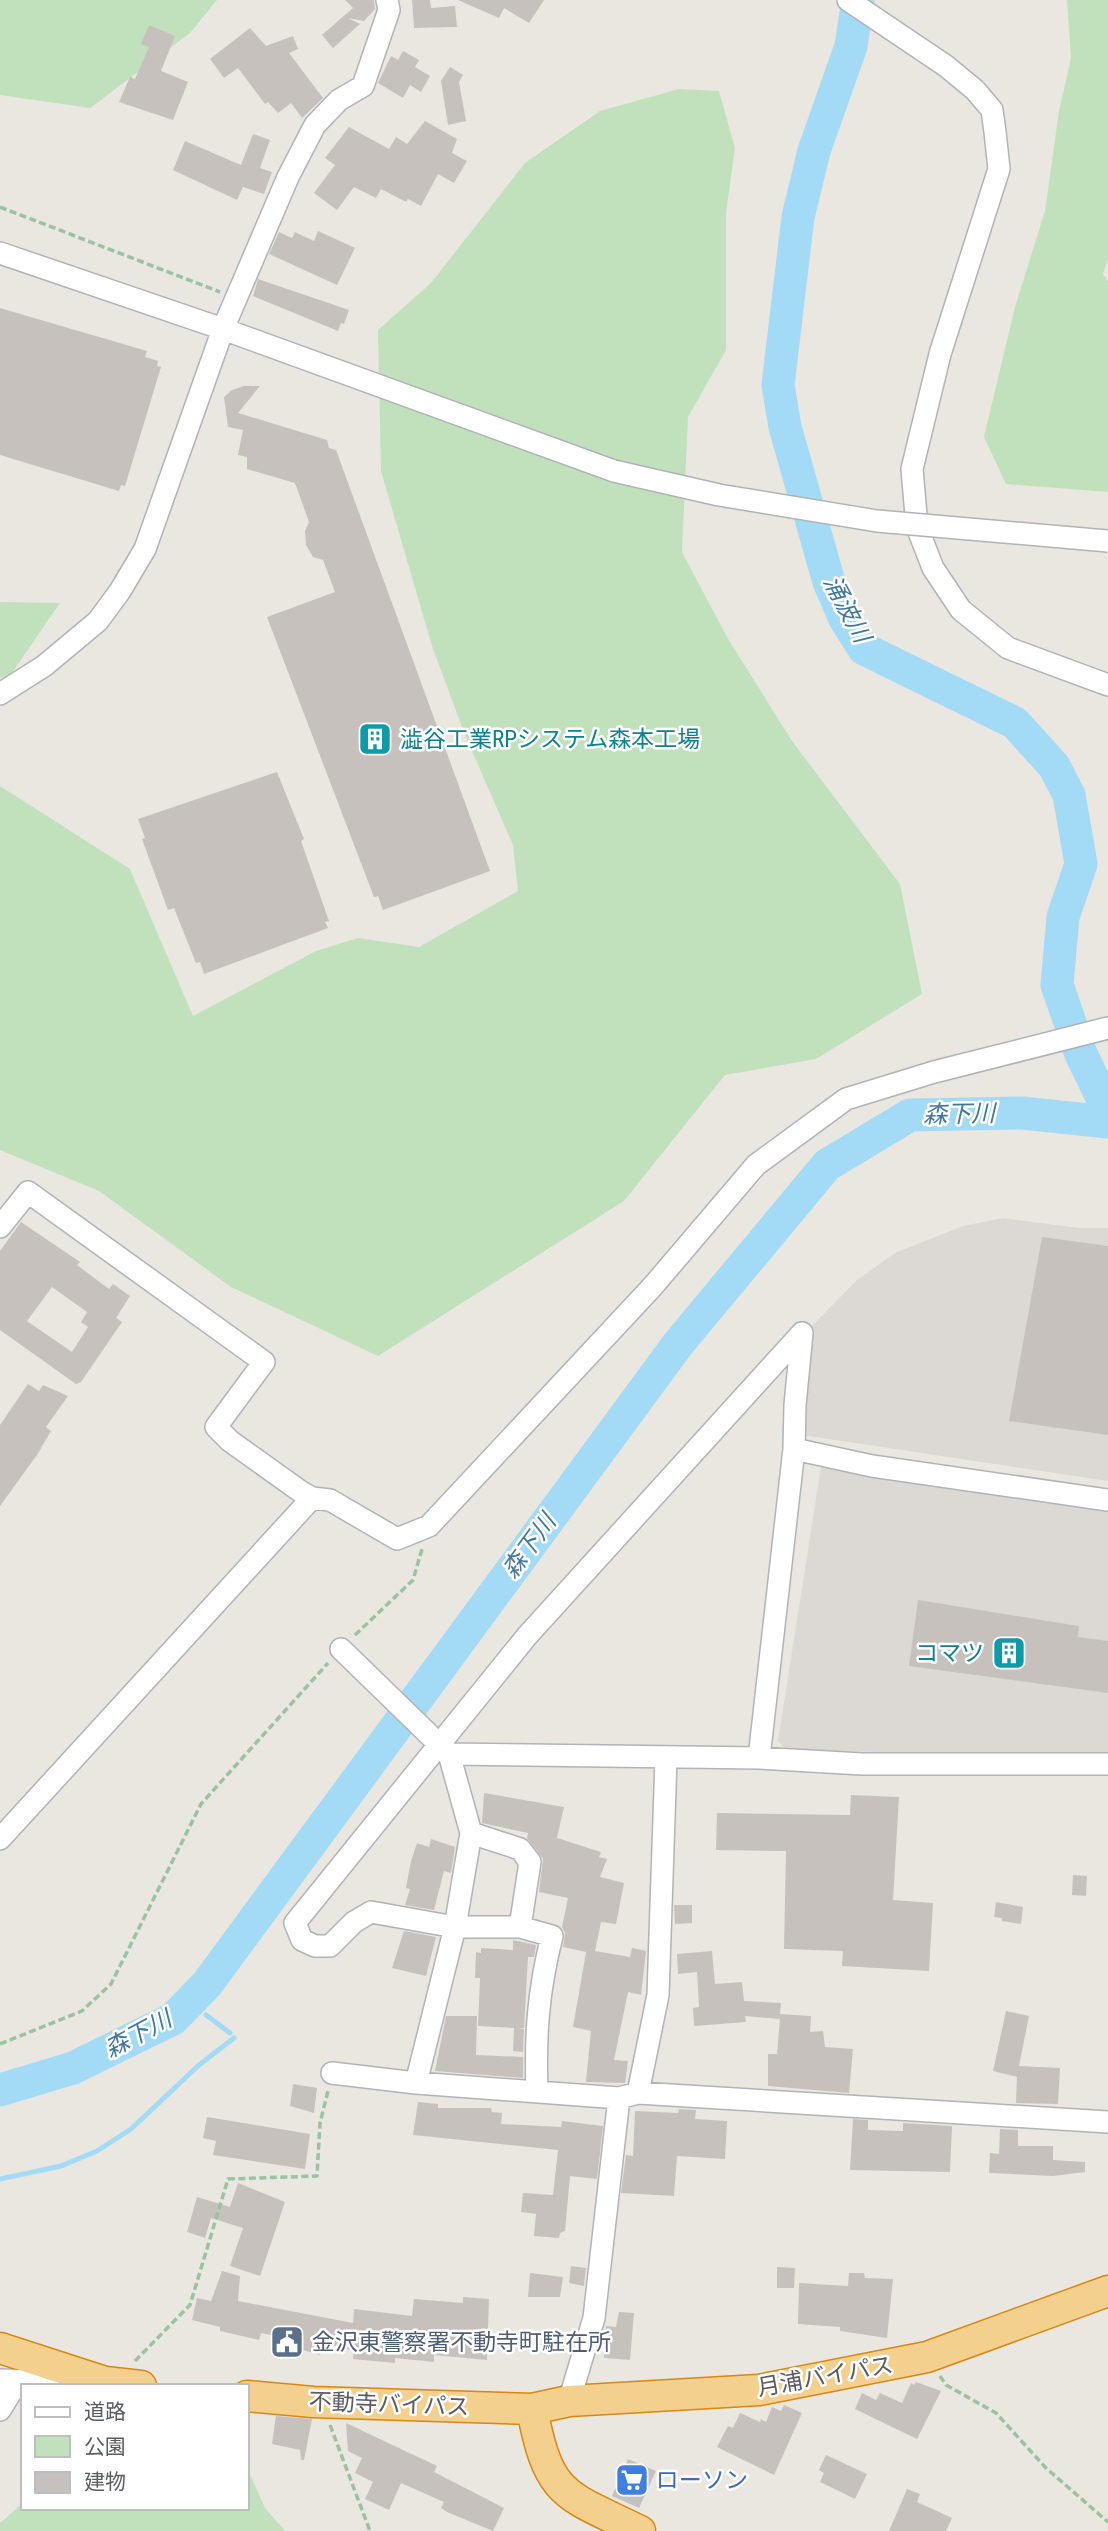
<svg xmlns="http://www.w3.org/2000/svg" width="1108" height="2531" font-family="'Roboto Condensed','Noto Sans JP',sans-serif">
<rect width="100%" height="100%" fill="#eae7e0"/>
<!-- industrial -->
<path fill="#dcd9d4" d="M1003 1218 1079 1228H1108V1481L802 1435 811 1327 857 1280 895 1253 963 1226Z
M821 1467 1108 1511V1757L787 1750 778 1741Z"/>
<!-- green -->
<path fill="#c1e1bd" d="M0 0H217L190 33 90 108 0 95Z
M1067 0H1108V259L1103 274 1108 281V492L1006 484 984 437 1015 307 1045 211 1059 111 1071 58Z
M679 89 719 91 735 148 726 213V350L688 417 682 552 727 637 792 741 900 884 922 994 816 1059 725 1075 624 1201 378 1356 231 1287 99 1191 0 1150V786L130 869 193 1016 316 951 358 938 419 947 518 891 513 845 465 735 432 646 381 471 378 330 431 283 525 163 600 111Z
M0 602 60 603 11 674 0 678Z
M247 2468 265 2508 285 2531H0V2523L23 2503V2508H247Z"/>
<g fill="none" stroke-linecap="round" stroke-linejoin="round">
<!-- stream -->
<path stroke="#a3dbf7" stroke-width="5" d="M206 2015 230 2033
M0 2179 61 2166 97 2151 131 2129 199 2065 234 2038"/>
<!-- river -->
<path stroke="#a3dbf7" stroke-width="33" d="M858 0 851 46 814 151 798 217 778 385 785 427 829 582 845 619 864 649 1015 723 1054 766 1069 795 1081 864 1063 917 1057 985 1081 1054 1108 1110
M0 2090 73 2068 173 2019 207 1984 678 1344 827 1165 910 1115 1022 1113 1108 1122"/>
</g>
<!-- building -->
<path fill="#c6c1bd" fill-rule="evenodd" d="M345 0H374L375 9 364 21 348 18 360 24 333 48 322 35 353 8Z
M412 0H430L431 8 455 6 457 27 414 28Z
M458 0H544L529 23 504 8 499 18Z
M149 25 175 36 161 71 188 82 173 120 119 102 130 77 135 79 149 47 141 44Z
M250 28 266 46 293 36 298 49 289 53 323 98 302 118 291 103 278 113 268 102 265 104 238 68 224 78 210 59Z
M403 51 419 60 415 67 430 76 421 92 410 85 403 98 378 83 391 56 398 60Z
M450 67 463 75 459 82 466 121 448 125 441 81Z
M425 121 457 139 452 153 467 161 454 183 438 174 421 206 408 199 406 202 381 189 376 198 354 187 337 210 314 193 335 165 325 158 349 127 389 149 396 137 407 144Z
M253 134 270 140 260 168 272 172 264 194 243 187 237 200 173 170 185 141 241 165Z
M318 231 355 248 337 285 269 254 279 232 292 238 295 232 314 241Z
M258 279 349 310 344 324 341 323 338 331 253 296Z
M0 308 147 351 145 357 158 361 157 366 161 367 125 486 121 485 119 491 0 455Z
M244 386H260L238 413 327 440 329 448 336 450 490 871 383 910 378 896 374 897 267 617 335 592 323 560 313 557 306 545 305 531 309 522 295 483 247 469V457L238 455 243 430 228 427 224 397 232 390Z
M277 772 304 839 301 841 329 921 325 922 328 928 204 974 200 962 196 963 174 908 168 910 142 839 145 838 138 819Z
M21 1222 80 1262 77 1265 109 1289 113 1284 130 1296 116 1318 122 1322 81 1382 76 1384 0 1330V1251ZM52 1287 87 1312 81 1322 88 1327 72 1352 27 1321Z
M1042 1237 1108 1246V1435L1009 1421Z
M28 1384 39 1391 43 1385 68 1396 46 1427 51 1431 37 1455 0 1506V1425Z
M918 1600 1079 1626 1078 1637 1108 1641V1693L909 1666Z
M484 1793 564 1807 557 1838 601 1852 599 1857 607 1859 600 1877 624 1883 616 1924 601 1922 595 1951 630 1957 632 1948 646 1951 641 1995 628 1992 614 2060 628 2061 625 2083 586 2082 591 2031 573 2027 586 1952 563 1947 565 1933 562 1927 568 1898 539 1892 543 1859 527 1838 528 1833 482 1823Z
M851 1795 899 1797 893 1900 933 1903 929 1971 842 1966 843 1951 784 1949 786 1851 716 1850 717 1813 850 1815Z
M431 1839 455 1847 451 1873 444 1871 434 1910 405 1905 410 1889 406 1888 411 1861 417 1843 429 1847Z
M1073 1875 1087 1876 1086 1896 1072 1895Z
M996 1902 1023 1907 1021 1924 1002 1921V1918L994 1917Z
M674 1905H692V1923L675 1924Z
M404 1931 436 1937 426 1976 392 1968Z
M513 1940 536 1945 534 1957H528L524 2028H518L524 2029 523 2052 513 2051 514 2028 478 2026 480 1978H475L476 1952 481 1953V1948L513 1950Z
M712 1951 715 1984 742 1982 744 2001 781 2003 780 2014 811 2016 810 2032 823 2031 825 2047 853 2049 849 2093 768 2086V2054H777L780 2019 745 2016 746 2022 694 2026 693 2008 699 2007 697 1972 678 1974 677 1954Z
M1006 2011 1029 2016 1019 2066 1060 2068 1058 2104 1016 2103 1017 2077 993 2071Z
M446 2016H477L476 2055 523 2057V2078L435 2071Z
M293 2084 317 2088 314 2113 290 2106Z
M418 2102 438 2104V2108H491L492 2112 502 2113 501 2124 561 2127 562 2121 603 2126 597 2179 570 2176 565 2231 560 2233 559 2238 534 2236 536 2214 521 2212 523 2193 553 2195 558 2150 413 2135Z
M679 2109 696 2110 695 2119 727 2121 725 2159 677 2156 674 2196 621 2193 626 2155 633 2156 635 2111 678 2113Z
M207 2117 310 2134 305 2169 213 2155 216 2141 203 2138Z
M853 2119 868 2120V2130L903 2131V2123L952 2126 950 2172 850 2170Z
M1000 2129 1018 2130V2146H1053V2160L1085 2162V2172L1053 2176 989 2173 990 2153 999 2154Z
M238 2183 285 2202 260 2276 230 2266 243 2228 211 2218 205 2238 187 2232 197 2197 230 2207Z
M571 2266 586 2268 584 2286 569 2283Z
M777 2267 795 2268 794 2288H777Z
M222 2271 240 2276 238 2301 353 2323 354 2309 412 2316 414 2299 463 2303V2297L489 2299 487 2360 434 2355V2362L395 2358V2363L353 2359 354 2351 324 2343 320 2355 303 2350 302 2356 286 2352 289 2339 261 2333 259 2340 220 2331V2327L192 2320 197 2298 211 2301Z
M530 2273 563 2277 560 2297H528Z
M849 2273H864L865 2278 893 2279 887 2338 840 2331V2327L798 2324 799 2283 848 2286Z
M619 2312 634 2313 630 2360 604 2358 606 2326 616 2327Z
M916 2382 941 2391 917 2439 855 2409 862 2393 876 2400 880 2393 902 2403 911 2383 914 2385Z
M784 2405 802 2413 774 2475 717 2447 728 2426 733 2428 740 2413 760 2422 761 2419 766 2422 772 2407 781 2411Z
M276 2416 312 2419 304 2460H301L300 2450 272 2444Z
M346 2423 437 2466 434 2472 504 2508 493 2531 447 2512 441 2508 444 2502 401 2483 389 2510 365 2499 373 2482 355 2473 362 2458 348 2451Z
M826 2455 867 2474 855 2499 820 2482 824 2473 819 2470Z
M628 2459 656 2471 639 2508 612 2496Z
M907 2489 920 2494 917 2502 952 2518 946 2531H889Z"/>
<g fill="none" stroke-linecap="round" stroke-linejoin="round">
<defs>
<path id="minor" d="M848 0 946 66 975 90 992 110 995 132 999 169 940 354 912 469 917 527 933 568 961 610 1008 648 1108 685
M0 253 223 329 614 471
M0 694 44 666 98 621 120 591 145 549 223 329 288 177 315 125 339 100 363 86 389 10 387 0
M0 1227 28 1192 264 1362 216 1427 230 1441 300 1491 312 1498 330 1500 397 1539 429 1526 653 1286 756 1165 846 1099 934 1072 1108 1028
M794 1449 795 1405 802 1333
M341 1649 449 1754 471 1833 455 1927 416 2083
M449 1754 759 1758 862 1764H1108
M759 1758 794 1449 872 1466 1108 1500
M471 1833 520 1849 530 1862 520 1927
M0 1839 312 1498
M332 2073 416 2083 619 2098
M537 2092C535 2036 538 1991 552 1936L520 1927H455L371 1912 354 1922 330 1946H315L302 1940 295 1923 527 1636 802 1333
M638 2093 658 1995 666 1759
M0 2380 82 2382
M569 2401 594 2318 619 2098 638 2093 1108 2122
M0 2410 18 2381"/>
<path id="highway" d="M0 2348 105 2382 141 2386
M247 2396 313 2402 532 2409 569 2401 759 2390 927 2357 1108 2291
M532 2409C549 2498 565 2494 640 2531"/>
</defs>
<!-- minor casing -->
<use href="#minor" stroke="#b0b3b7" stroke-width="24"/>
<!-- highway casing -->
<use href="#highway" stroke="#d88712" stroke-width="33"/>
<!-- path -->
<path stroke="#99c3a1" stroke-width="3.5" stroke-dasharray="7 3.5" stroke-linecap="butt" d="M0 207 220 292
M355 1635 413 1580 422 1549
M0 2044 82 2011 111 1984 201 1804 328 1663
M135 2361 190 2305 228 2179 317 2176 320 2123 328 2091
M940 2376 946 2385 996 2413 1046 2468 1108 2522
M330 2425 370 2531"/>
<!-- minor -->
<use href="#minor" stroke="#fff" stroke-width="21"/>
<!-- highway -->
<use href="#highway" stroke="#f4d08e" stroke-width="30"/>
<defs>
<path id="minor-bridge" d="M614 471 719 495 877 521 1108 541"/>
</defs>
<!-- minor-bridge casing -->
<use href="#minor-bridge" stroke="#b0b3b7" stroke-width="24" stroke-linecap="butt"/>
<!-- minor-bridge -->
<use href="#minor-bridge" stroke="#fff" stroke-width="21"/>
</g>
<!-- icons -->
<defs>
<symbol id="building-square" viewBox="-11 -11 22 22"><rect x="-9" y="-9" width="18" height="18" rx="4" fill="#0f9aa8" stroke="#fff"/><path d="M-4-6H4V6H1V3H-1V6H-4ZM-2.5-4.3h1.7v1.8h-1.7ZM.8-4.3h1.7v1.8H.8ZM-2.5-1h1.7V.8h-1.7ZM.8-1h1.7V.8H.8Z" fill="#fff"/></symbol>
<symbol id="civic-square" viewBox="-11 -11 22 22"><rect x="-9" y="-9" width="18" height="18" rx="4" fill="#5c6f8a" stroke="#fff"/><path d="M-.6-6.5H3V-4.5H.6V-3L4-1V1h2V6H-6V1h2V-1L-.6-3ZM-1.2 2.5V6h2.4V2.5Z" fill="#fff"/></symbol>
<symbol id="supermarket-square" viewBox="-11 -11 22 22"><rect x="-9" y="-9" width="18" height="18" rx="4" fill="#3f7fe0" stroke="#fff"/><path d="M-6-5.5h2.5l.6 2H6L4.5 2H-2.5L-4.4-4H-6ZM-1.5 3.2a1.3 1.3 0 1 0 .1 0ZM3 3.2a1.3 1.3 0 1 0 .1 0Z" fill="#fff"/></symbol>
</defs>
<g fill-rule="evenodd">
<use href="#building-square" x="356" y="720" width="38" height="38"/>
<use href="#building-square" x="990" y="1634" width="38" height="38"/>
<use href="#civic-square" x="268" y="2323" width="38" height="38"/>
<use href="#supermarket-square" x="613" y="2461" width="38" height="38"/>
</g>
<g text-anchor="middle" stroke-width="5" stroke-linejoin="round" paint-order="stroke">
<!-- culture labels -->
<g font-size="23" fill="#0d838f" stroke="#fff" text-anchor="start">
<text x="400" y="747">澁谷工業RPシステム森本工場</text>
<text x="984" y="1661" text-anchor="end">コマツ</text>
</g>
<!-- service labels -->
<g font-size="23" fill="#4e5e75" stroke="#fff" text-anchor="start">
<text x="312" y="2350">金沢東警察署不動寺町駐在所</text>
</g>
<!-- street labels -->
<g font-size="23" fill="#595c60" stroke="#fff">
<text transform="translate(825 2376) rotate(-10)" y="8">月浦バイパス</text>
<text transform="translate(389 2404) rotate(2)" y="8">不動寺バイパス</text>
</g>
<!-- shop labels -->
<g font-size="23" fill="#366cbe" stroke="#fff" text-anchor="start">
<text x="656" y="2488">ローソン</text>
</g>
<!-- water labels -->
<g font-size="24" font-style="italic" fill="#41779e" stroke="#fff">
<text transform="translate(847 609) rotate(62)" y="8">涌波川</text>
<text transform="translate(959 1114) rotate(-1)" y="8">森下川</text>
<text transform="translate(529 1546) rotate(-54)" y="8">森下川</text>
<text transform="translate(138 2034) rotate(-28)" y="8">森下川</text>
</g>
</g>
<!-- legend -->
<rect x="21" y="2384" width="228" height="126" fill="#ffffff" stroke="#bdbebf" stroke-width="2"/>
<rect x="35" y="2407" width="35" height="10" fill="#ffffff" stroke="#bdbebf" stroke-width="2"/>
<text x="84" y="2419" font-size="21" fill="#595c60">道路</text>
<rect x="35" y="2436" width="35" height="21" fill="#c1e1bd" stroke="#bdbebf" stroke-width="2"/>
<text x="84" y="2454" font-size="21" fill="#595c60">公園</text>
<rect x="35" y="2472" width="35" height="21" fill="#c6c1bd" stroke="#bdbebf" stroke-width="2"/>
<text x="84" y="2489" font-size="21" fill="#595c60">建物</text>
</svg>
